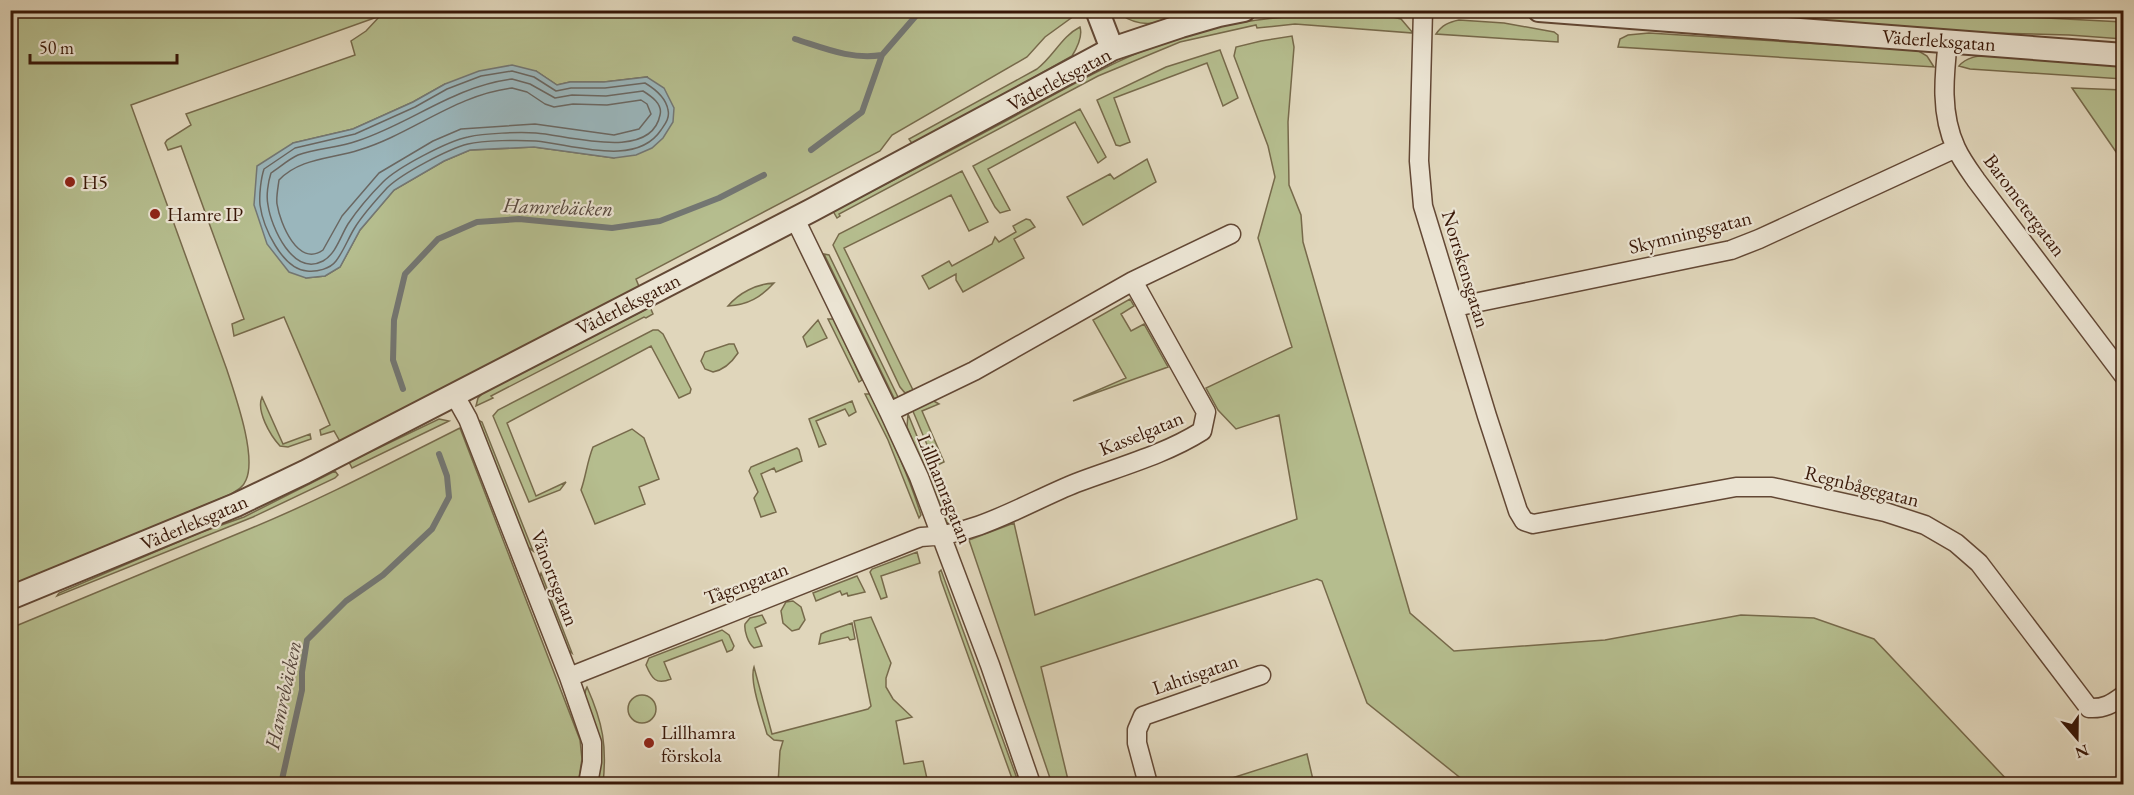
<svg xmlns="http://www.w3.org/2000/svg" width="2134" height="795" font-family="'EB Garamond',serif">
<rect width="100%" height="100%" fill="#e0d6bb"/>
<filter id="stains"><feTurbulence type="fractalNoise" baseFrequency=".00333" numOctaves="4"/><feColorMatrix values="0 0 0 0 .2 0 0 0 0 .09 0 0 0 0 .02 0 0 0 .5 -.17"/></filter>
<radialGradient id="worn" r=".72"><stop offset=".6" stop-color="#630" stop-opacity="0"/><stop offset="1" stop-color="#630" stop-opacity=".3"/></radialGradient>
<!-- green -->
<path fill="#b5bd8e" stroke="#776a4b" stroke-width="1.5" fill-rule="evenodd" d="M1123 10H1195C1168 19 1146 33 1120 14Z
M11 11H1077L1078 13 1045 37 1027 57 892 135 880 151 636 279 640 289 342 445 334 431 321 435 320 430 330 425 284 317 234 336 232 324 244 319 181 146 168 150 165 143 167 140 191 125 186 114 355 55 351 41 366 31 380 16 131 105 227 370C235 395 257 456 246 480 243 488 236 491 229 495L11 586ZM536 71 557 85 570 82H604L647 77 614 158 534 147 470 150 444 161 394 190 360 230 340 267 325 276 306 278 293 143 353 129 413 102 445 84Z
M1815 11H1914L2123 22V39L2069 35 1990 33 1816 22Z
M1375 13 1401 19 1413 33 1295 24 1257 28 1256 25 1180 42 1098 76 839 214 840 216 837 218 833 211C890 182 946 153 1002 123 1067 88 1136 46 1208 29 1262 16 1319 14 1375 13Z
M1459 20 1504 23 1554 32 1558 35V42L1436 34C1442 25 1449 22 1459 20Z
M1080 27C1083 37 1077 48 1072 56L913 145 909 139 1037 69C1053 57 1062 36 1080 27Z
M1649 33 1917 50 1927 56 1934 67 1618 47 1620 39 1628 35Z
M1292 36 1294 47 1288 122 1289 185 1301 215 1303 242 1410 613 1454 651 1605 640 1741 615 1814 618 1874 639 2011 784H1468L1367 703 1322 581 1317 579 1041 667 1069 784H1052L969 540 1014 523 1035 615 1297 519 1279 415 1236 429 1218 410 1206 388 1292 347 1258 238 1275 177 1268 146 1234 56 1236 47 1261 41Z
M1220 50 1238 98 1223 106 1207 63 1114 98 1130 142 1120 146 1116 145 1097 100 1166 67Z
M1995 55 2123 66V79L1970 69 1959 66C1968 55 1982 56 1995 55Z
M2072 88 2123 90V162Z
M1080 109 1106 157 1098 163 1075 122 988 169 1010 210 1000 213 995 207 973 166Z
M1147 159 1156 182 1083 225 1067 197 1110 174 1114 179Z
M962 171 988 222 969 231 951 195 844 248 913 390 905 393 900 387 833 245 839 234Z
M1026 219 1030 220 1035 227 1014 239 1024 258 963 292 956 280V274L929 289 922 276 949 261 952 266 992 244 995 237 999 242 1016 232 1013 226Z
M824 254 829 255 898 397 895 400Z
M774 283C761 297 748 305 728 306 739 293 756 284 774 283Z
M1130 299 1134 306 1121 314 1131 331 1144 324 1168 367 1073 401 1126 378 1093 320Z
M650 307 653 314 646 318 644 317 491 396 493 398 476 406 478 398 483 393Z
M828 319H834L862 380 859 382Z
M818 320 827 338 807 347 803 337Z
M653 330H658L663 334 691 389 690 393 679 398 651 346 507 423 536 496 566 482 560 490 529 502 493 416 498 410Z
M729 344H734L738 353C732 362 723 370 713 372L705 369 701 361 705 352Z
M865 394H870C889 433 908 473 921 515L919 518 888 440Z
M262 397 283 444 310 434 311 439 288 447 280 446C270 435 256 411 262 397Z
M932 400 939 404 922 411 944 462 936 466 912 409Z
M852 401 856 412 849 416 845 409 816 421 826 444 819 447 809 419Z
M908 414 952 522 947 523 944 519 907 427Z
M439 419 449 421 352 468 349 462Z
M478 420 482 422 533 551 528 547Z
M460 428 580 740 582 759 578 784H11V628C92 594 173 560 254 527 324 498 392 462 460 428Z
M632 429 644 438 659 479 639 487 645 504 595 524 581 490C586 476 587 462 593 447Z
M797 448 799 450 802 461 776 472 774 468 761 474 776 512 761 517 754 498 758 492 749 471 751 467Z
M335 471 338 475 335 478 253 517 57 596 59 593 199 533 244 517Z
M917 552 920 563 881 576 887 597 881 599 870 572 872 569Z
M941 570 1019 784H1014L941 580 939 572Z
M541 573 572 653 568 650 539 578Z
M857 576 865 592 848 596 847 593 842 595 840 591 816 601 813 593Z
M793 601 801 607 805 620 799 629 792 631 783 623 781 611 786 602Z
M762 615 766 623 755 628 762 646 754 648C748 643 744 631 745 624L750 618Z
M871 617 891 663 886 678V687L893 699 912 717 896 721 904 764 923 761 928 783 778 784 780 751 783 741 774 740 767 734C763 719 749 681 754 667L772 734 868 709 871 706 854 621Z
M852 623 855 639 850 640 848 637 819 644 821 634 825 632Z
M722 630 729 635 734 646 732 650 727 652 722 640 664 662 671 679C656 685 652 679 646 665L649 658Z
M587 687C603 723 607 746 603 784H597C601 762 600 740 593 719 590 709 581 697 587 687Z
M628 709a14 14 0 1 1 28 0a14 14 0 1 1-28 0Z
M1307 754 1314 784H1232L1229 779Z"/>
<!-- water -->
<path fill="#9ab6bc" stroke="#737774" stroke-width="1.5" d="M512 65 536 71 557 85 570 82H604L647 77 664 88 674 108 673 122 663 138 652 148 636 155 614 158 534 147 470 150 444 161 394 190 360 230 340 267 325 276 306 278 289 272 267 244 254 205 257 166 293 143 353 129 413 102 445 84 479 71Z"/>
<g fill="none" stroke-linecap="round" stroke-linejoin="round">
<!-- shore -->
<path stroke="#6a6762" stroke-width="1.5" d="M512 71 534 77 556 91 571 88H605L645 83C655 89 666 97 668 110 670 118 665 124 661 130 636 168 572 144 536 141 521 140 483 140 468 144 448 149 403 173 388 187 376 200 363 214 354 229 348 239 343 252 336 261 330 269 317 272 307 271 282 269 263 227 260 205 259 195 261 178 264 169L295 148 355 134 415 107 447 89 481 76Z
M512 79 530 84 555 98 572 95 606 96 643 91C651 96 663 104 660 115 651 162 567 135 536 133 519 132 485 133 468 137 448 141 398 167 383 182 371 194 358 209 348 224 341 235 336 254 323 261 293 277 271 227 268 205 266 196 268 182 271 173 280 167 289 159 298 155 317 148 338 148 357 141 412 123 452 87 512 79Z
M512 88 527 92 545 104 554 107 573 104 607 105 641 100 647 104 651 114 639 129 614 135 535 124 461 129 433 141 379 173 342 216 323 250C298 268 280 223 277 204 276 197 278 188 279 180 300 158 331 159 359 150 412 134 455 95 512 88Z"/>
<!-- stream -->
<path stroke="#737774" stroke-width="6" d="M795 39C824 48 851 60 882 55
M811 150 862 112 882 55 921 10
M403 389 393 360 394 320 405 274 438 239 477 222 519 219 612 228 660 221 719 198 764 175
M281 784 302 690V672L307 640 346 601 383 575 432 529 449 497 447 476 439 454"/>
<defs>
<path id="minor" d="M1423 10 1419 161 1423 206 1487 416 1518 511 1524 521 1533 524 1736 487H1772L1885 512 1925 525 1956 543 1979 563 2089 708C2104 709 2112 704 2124 695
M1948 41C1944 76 1940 114 1956 148 1961 159 1969 170 1976 180L2124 376
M795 219 889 412 919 477 990 665 1031 784
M1455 307 1731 250 1759 239 1956 148
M454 394 468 419 569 677 592 743V762L588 784
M889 412 974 371 1133 281 1231 234
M569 677 921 537C976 536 1026 503 1076 483 1118 467 1164 455 1202 431L1206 412 1133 281
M1148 784 1137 743V730L1143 716 1261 675"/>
<path id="tertiary" d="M1097 10 1112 49
M1539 10 2124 55
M10 598 236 505 305 472 812 210 1112 49 1181 26 1219 15 1244 10"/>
</defs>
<!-- minor casing -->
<use href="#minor" stroke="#634835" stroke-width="21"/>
<!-- tertiary casing -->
<use href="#tertiary" stroke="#634835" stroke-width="26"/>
<!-- minor -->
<use href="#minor" stroke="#ebe4d3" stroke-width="18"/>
<!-- tertiary -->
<use href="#tertiary" stroke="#ebe4d3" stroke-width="22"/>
</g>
<!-- markers -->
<g fill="#8f2418" stroke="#ebe4d3" stroke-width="2">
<circle cx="70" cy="182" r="6"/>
<circle cx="155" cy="214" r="6"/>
<circle cx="649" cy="743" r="6"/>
</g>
<g text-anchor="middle" stroke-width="4.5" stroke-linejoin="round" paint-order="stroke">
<!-- street labels -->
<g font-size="20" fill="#391808" stroke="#ebe4d3">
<text transform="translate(1939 40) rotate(4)" y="7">Väderleksgatan</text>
<text transform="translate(1059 79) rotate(-28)" y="7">Väderleksgatan</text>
<text transform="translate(2025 205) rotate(53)" y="7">Barometergatan</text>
<text transform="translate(1690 232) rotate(-14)" y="7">Skymningsgatan</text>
<text transform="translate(1466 269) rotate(73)" y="7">Norrskensgatan</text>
<text transform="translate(628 304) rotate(-27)" y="7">Väderleksgatan</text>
<text transform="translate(1141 433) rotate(-22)" y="7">Kasselgatan</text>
<text transform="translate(1862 486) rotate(14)" y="7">Regnbågegatan</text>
<text transform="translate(945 489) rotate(68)" y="7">Lillhamragatan</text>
<text transform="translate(194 522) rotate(-23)" y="7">Väderleksgatan</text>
<text transform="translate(555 578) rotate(69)" y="7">Vänortsgatan</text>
<text transform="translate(746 583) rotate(-21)" y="7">Tågengatan</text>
<text transform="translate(1195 674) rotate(-19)" y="7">Lahtisgatan</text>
</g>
<!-- poi labels -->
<g font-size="20" fill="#391808" stroke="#ebe4d3" text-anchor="start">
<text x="82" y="189">H5</text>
<text x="167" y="221">Hamre IP</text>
<text x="661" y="739">Lillhamra<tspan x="661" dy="23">förskola</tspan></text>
</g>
<!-- water labels -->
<g font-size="21" font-style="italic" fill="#56473e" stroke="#ebe4d3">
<text transform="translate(558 207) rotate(2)" y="7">Hamrebäcken</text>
<text transform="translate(283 695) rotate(-78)" y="7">Hamrebäcken</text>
</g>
</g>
<!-- margin -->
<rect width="2134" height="795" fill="none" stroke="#e0d6bb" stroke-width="36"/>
<rect x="12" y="12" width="2110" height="771" fill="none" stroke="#391808" stroke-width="3"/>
<rect x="18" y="18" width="2098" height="759" fill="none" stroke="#391808" stroke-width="1.5"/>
<!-- north arrow -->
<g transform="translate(2077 738) rotate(160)" stroke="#ebe4d3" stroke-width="4.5" paint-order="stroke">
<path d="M0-4.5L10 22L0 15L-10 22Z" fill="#391808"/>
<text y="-9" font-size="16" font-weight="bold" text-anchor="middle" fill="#391808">N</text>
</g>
<!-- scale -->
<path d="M30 54v9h147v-9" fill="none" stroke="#391808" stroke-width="3"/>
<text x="39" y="54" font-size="18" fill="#391808" stroke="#ebe4d3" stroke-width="4.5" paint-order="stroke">50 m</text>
<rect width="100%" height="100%" filter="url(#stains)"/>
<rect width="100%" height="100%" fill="url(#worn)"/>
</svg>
